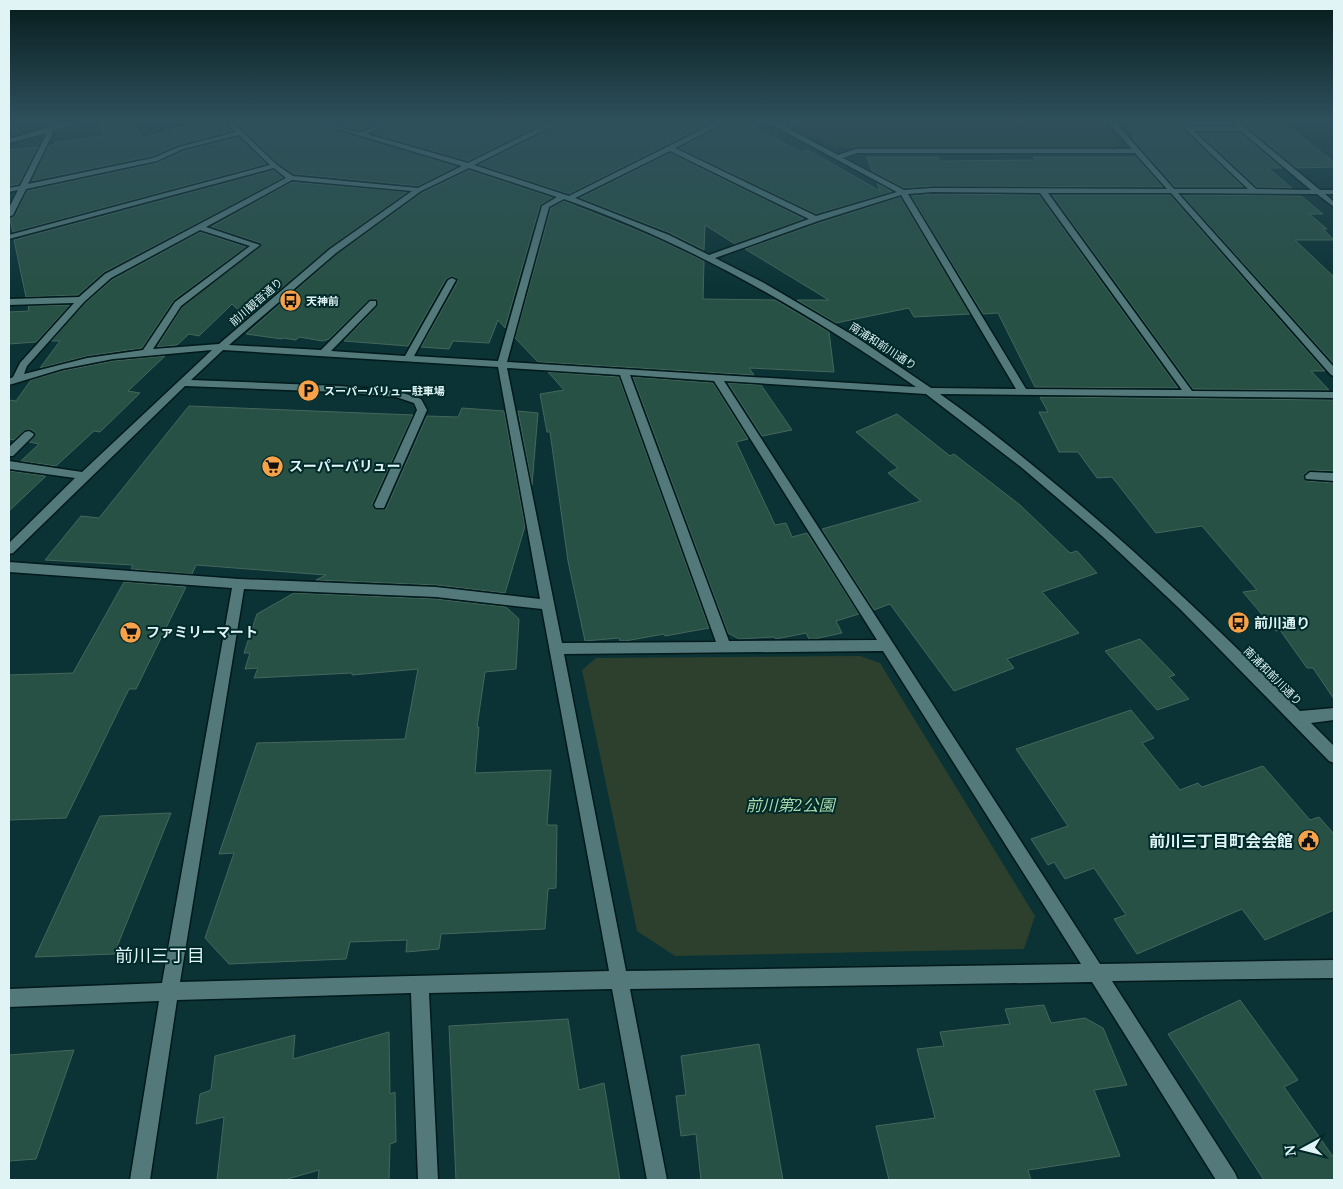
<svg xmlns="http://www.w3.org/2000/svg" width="1343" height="1189" font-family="'Noto Serif','Noto Sans JP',serif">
<rect width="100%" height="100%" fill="#0b3335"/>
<!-- green -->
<path fill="#2d3f2d" d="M787 122H1102L1120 144 1115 148H846L833 146Z
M860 656 880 663 1035 916 1024 949 675 956 637 931 582 670 596 658Z"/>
<!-- building -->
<path fill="#285145" stroke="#45665c" d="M97 122H133L143 138 195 122H223L232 131 179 145 152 156 31 181 49 145H54L55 142 104 136Z
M235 122H312L457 166 418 186 294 174 278 164Z
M328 122H381L357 130Z
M394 122H546L468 161 372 134Z
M562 122H712L569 194 479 165Z
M728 122H745L801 152 808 150 880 191 877 183 892 192 816 214 679 148Z
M1120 122H1233V125H1188L1183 129 1243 187H1175L1133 139H1136Z
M1242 122H1282L1334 162V167L1296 168Z
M1199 133H1240L1282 168H1268L1292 188 1257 187Z
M238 137 266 164 13 232 10 219 15 216 27 191 157 163 184 151Z
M38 147 19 184 9 186V150Z
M670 153 804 219 735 244 705 225 704 250 670 233 580 198Z
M867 157H938L941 161 1036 160 1033 157H1136L1163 187 933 186 904 188 872 171Z
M274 170 283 178 104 272 78 295 26 297 14 240Z
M469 170 553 198 540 205 505 328 498 320 489 343 453 341 449 349 421 347 458 281 453 276 446 279 408 346 344 341 377 306 378 301 376 299 369 300 329 339 323 341 299 337 296 340 283 338 282 339 246 334 337 254 422 193Z
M292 182 407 192 329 248 247 318 232 304 199 336 189 334 177 345 157 347 182 307 262 245 261 243 211 227Z
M933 194 1039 195 1178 388 1035 387 998 313 983 314 911 196Z
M1052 195H1170L1325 371H1311L1329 390 1193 389Z
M1182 195 1301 196 1323 214H1309L1327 229H1323L1334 240H1295L1334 277V364Z
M900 197 970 314 914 317 909 308 836 323 797 300H829L745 249 819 223Z
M564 201 656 238 704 261 703 299 775 300 829 332 834 372 749 368 754 375 538 362 515 338 551 208Z
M200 232 246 247 174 300 142 348 87 356 40 368 60 341H51L85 303 112 280Z
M70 305 36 342 9 344V312L29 311 28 306Z
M165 356 128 391 140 393 100 432 94 431 56 466 21 461 39 444 29 442 36 433 30 429 24 431 14 440 9 439V400L16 401 31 380 62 371 113 361Z
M548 372 619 377 709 628 665 636 664 634 625 641H620L619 638 585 641 568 561 550 432H547L540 394 564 390Z
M633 377 713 383 748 439 736 442 775 525 786 523 792 537 807 533 859 614 836 621 842 633 814 639H809L806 633 776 639 774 637 739 639 728 633Z
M728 383 761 385 792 430 762 436Z
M1040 397 1334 400V471L1310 470 1303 475 1306 481 1334 483V699L1313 668H1307L1280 630 1276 631 1243 592 1257 590 1202 526 1156 533 1112 477 1097 478 1078 452H1059L1039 412H1048Z
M189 406 413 415 372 504 376 510 386 509 427 416 458 417 462 408 504 411 525 526 505 593 436 585 316 580 326 575 196 565 192 574 131 569 133 565 45 560 81 516 99 518Z
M518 411 538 413 532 485Z
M897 414 950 456 954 454 1020 505 1070 553 1077 551 1097 573 1042 592 1079 633 1007 659 1014 668 954 691 890 604 874 610 822 529 921 501 888 473 898 468 856 432Z
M10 471 46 476 9 511V472Z
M124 582 186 587 136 689H129L66 818 9 820V675L73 673Z
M294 593 436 599 506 607 519 619 516 669 485 672 477 727H479L475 773 551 770 547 825H557L556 888 548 889 545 929 441 934 439 949 406 952 407 940 350 942 346 959 229 964 205 938 234 853 219 854 257 743 405 739 418 669 352 675V673L254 678 258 668 245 669 250 653H244L257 614Z
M1140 639 1175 675 1169 677 1189 699 1157 710 1105 651Z
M1131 710 1154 738 1142 743 1180 790 1198 783 1202 787 1263 766 1310 820 1319 817 1334 834V910L1265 940 1242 909 1137 954 1114 919 1126 915 1094 868 1065 879 1054 862 1048 865 1031 839 1068 826 1016 749Z
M171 813 114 954 35 957 100 816Z
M1240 1000 1298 1080 1284 1087 1334 1158V1180H1264L1168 1034Z
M1044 1005 1051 1023 1085 1018 1103 1028 1127 1085 1094 1090 1120 1156 1028 1170 1031 1180H889L876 1126 935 1118 917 1049 944 1046 940 1032 1010 1024 1005 1009Z
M568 1019 579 1090 604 1083 620 1180H456L449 1026Z
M389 1032 390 1094 395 1092 396 1142 390 1144 389 1180H318L319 1170 284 1180H217L224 1117 196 1124 200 1094 211 1090 215 1056 295 1035 293 1059Z
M759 1044 783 1180H701L696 1134 681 1136 676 1096 686 1095 681 1056Z
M74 1050 36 1159 9 1161V1055Z"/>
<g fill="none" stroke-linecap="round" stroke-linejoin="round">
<defs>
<path id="minor" d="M67 122H78L51 131 53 133 28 184 153 158 179 147 236 132 225 122H232L277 165 293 176 418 188 462 166 314 122C328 122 352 134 361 132 373 130 380 122 392 122L367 134 468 163 551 122H560L474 165 569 196 717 122H726L675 148 816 216 897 192 767 122H776L838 155 856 149H1132L1108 122H1115L1174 189H1248L1185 129 1188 127H1237L1234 124 1238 122 1320 190H1334V194H1325L1334 202V207L1317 194 1178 193 1334 367V376L1331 375 1171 193H1048L1192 391 1334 392V398L940 394C983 424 1024 458 1065 492 1147 561 1225 635 1300 711L1334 708V720L1311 723 1334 746V763L1329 761 1180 609 1102 536 1021 467 926 394 724 381 1100 964 1334 960V978L1112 981 1235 1173 1238 1180H1216L1092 982 630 989 667 1180H647L612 989 429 993 438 1180H418L411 993 177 1000 150 1180H130L159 1001 9 1007V989L162 983 232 588 9 572V562L239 579 436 587 540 599 498 367 223 350 191 380 340 386 397 391 421 399 427 410 384 508H376L374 505 417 410 414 403 396 397 340 392 185 386 13 553 9 554V543L75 478 9 469V461L82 472 212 350 113 359 62 369 9 385V379L13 377 20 363 74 303 9 305V299L79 297 105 274 286 178 274 168 9 239V235L270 165 239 135 183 149 157 161 26 189 13 215 9 217V208L18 190 9 192V188L20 186 47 133 9 143V139ZM1194 131H1241L1311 190 1256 189ZM670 151 809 219 709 255 669 235 575 198ZM857 153H1135L1167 189 933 188 904 190 843 158ZM469 168 557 197 542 206 498 361 414 356 456 280 452 278 448 280 405 356 331 351 376 305V301H370L321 350 229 345 336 253 421 191ZM292 180 412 191 330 249 219 344 153 349 181 306 260 245 206 227ZM933 192 1040 193 1182 390 1026 389 908 194ZM901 195 1016 389 931 388 856 337 764 283 715 258 818 221ZM564 199C691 244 806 311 916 387L507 362 549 207ZM200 230 250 246 175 302 143 350 87 358 24 374 27 366 84 302 111 278ZM507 368 620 375 716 642 562 643ZM630 375 714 381 877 640 729 641ZM244 589 436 597 542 609 609 971 180 982ZM883 651 1081 964 626 971 564 654Z
M29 431 34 434 33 436 13 456H9V447L25 432Z
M1310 472 1334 473V481L1306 479 1305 476Z"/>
</defs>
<!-- minor casing -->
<use href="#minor" stroke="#00191b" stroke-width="3"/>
<!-- minor -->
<use href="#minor" fill="#53797b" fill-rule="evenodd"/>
</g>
<!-- sky -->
<linearGradient id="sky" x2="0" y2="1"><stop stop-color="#061c1d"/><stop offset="0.42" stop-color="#2e505c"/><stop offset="1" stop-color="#2e505c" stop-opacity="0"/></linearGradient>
<rect width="1343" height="289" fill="url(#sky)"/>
<!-- icons -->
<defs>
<symbol id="bus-disc" viewBox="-11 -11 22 22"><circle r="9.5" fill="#f7a149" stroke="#00292a"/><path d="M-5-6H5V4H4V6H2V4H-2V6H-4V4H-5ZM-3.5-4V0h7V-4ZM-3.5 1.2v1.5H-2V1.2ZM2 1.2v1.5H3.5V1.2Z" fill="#111"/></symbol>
<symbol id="parking-disc" viewBox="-11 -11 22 22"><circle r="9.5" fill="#f7a149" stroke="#00292a"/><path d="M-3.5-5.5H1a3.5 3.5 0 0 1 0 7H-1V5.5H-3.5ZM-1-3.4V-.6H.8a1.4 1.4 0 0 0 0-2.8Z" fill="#111"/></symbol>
<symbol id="supermarket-disc" viewBox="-11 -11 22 22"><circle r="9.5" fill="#f7a149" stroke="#00292a"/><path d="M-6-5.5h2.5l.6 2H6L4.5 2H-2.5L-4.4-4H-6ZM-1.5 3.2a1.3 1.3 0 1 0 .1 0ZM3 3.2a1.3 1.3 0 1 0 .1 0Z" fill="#111"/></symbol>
<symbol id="civic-disc" viewBox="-11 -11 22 22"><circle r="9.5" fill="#f7a149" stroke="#00292a"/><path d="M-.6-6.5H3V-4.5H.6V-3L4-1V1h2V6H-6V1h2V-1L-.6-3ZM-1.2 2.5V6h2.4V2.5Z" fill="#111"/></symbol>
</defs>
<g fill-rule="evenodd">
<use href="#bus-disc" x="278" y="288" width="25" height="25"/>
<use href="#parking-disc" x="296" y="378" width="25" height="25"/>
<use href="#supermarket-disc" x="260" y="454" width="25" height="25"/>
<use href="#bus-disc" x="1226" y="610" width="25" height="25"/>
<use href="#supermarket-disc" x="118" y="620" width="25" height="25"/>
<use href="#civic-disc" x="1296" y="828" width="25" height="25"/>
</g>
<g text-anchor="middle" stroke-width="4" stroke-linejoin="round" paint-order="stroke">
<!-- far-poi labels -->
<g font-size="11" font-weight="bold" fill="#e0f4f5" stroke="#00292a" text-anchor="start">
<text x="306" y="305">天神前</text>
<text x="324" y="395">スーパーバリュー駐車場</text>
</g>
<!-- far-street labels -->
<g font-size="11" fill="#e0f4f5" stroke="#00292a">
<text transform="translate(256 302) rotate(-41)" y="4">前川観音通り</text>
<text transform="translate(883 346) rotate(33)" y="4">南浦和前川通り</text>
<text transform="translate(1273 676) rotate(45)" y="4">南浦和前川通り</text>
</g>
<!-- poi labels -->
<g font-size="14" font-weight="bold" fill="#e0f4f5" stroke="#00292a" text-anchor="start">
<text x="289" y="471">スーパーバリュー</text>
<text x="1254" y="628">前川通り</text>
<text x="146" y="637">ファミリーマート</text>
</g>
<!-- near-park labels -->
<g font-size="16" font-style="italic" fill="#a9d9aa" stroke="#00292a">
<text x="790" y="811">前川第2公園</text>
</g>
<!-- near-poi labels -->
<g font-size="16" font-weight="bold" fill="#e0f4f5" stroke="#00292a" text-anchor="end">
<text x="1293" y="847">前川三丁目町会会館</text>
</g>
<!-- near-neighbourhood labels -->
<g font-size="18" fill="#e0f4f5" stroke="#00292a">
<text x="160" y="962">前川三丁目</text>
</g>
</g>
<!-- border -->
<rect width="1343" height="1189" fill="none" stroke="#e0f4f5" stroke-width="20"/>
<!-- north arrow -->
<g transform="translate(1303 1149) rotate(263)" stroke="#00292a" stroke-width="4" paint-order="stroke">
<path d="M0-4L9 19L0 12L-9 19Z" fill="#e0f4f5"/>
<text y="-8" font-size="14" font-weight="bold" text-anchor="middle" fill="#e0f4f5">N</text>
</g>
</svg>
